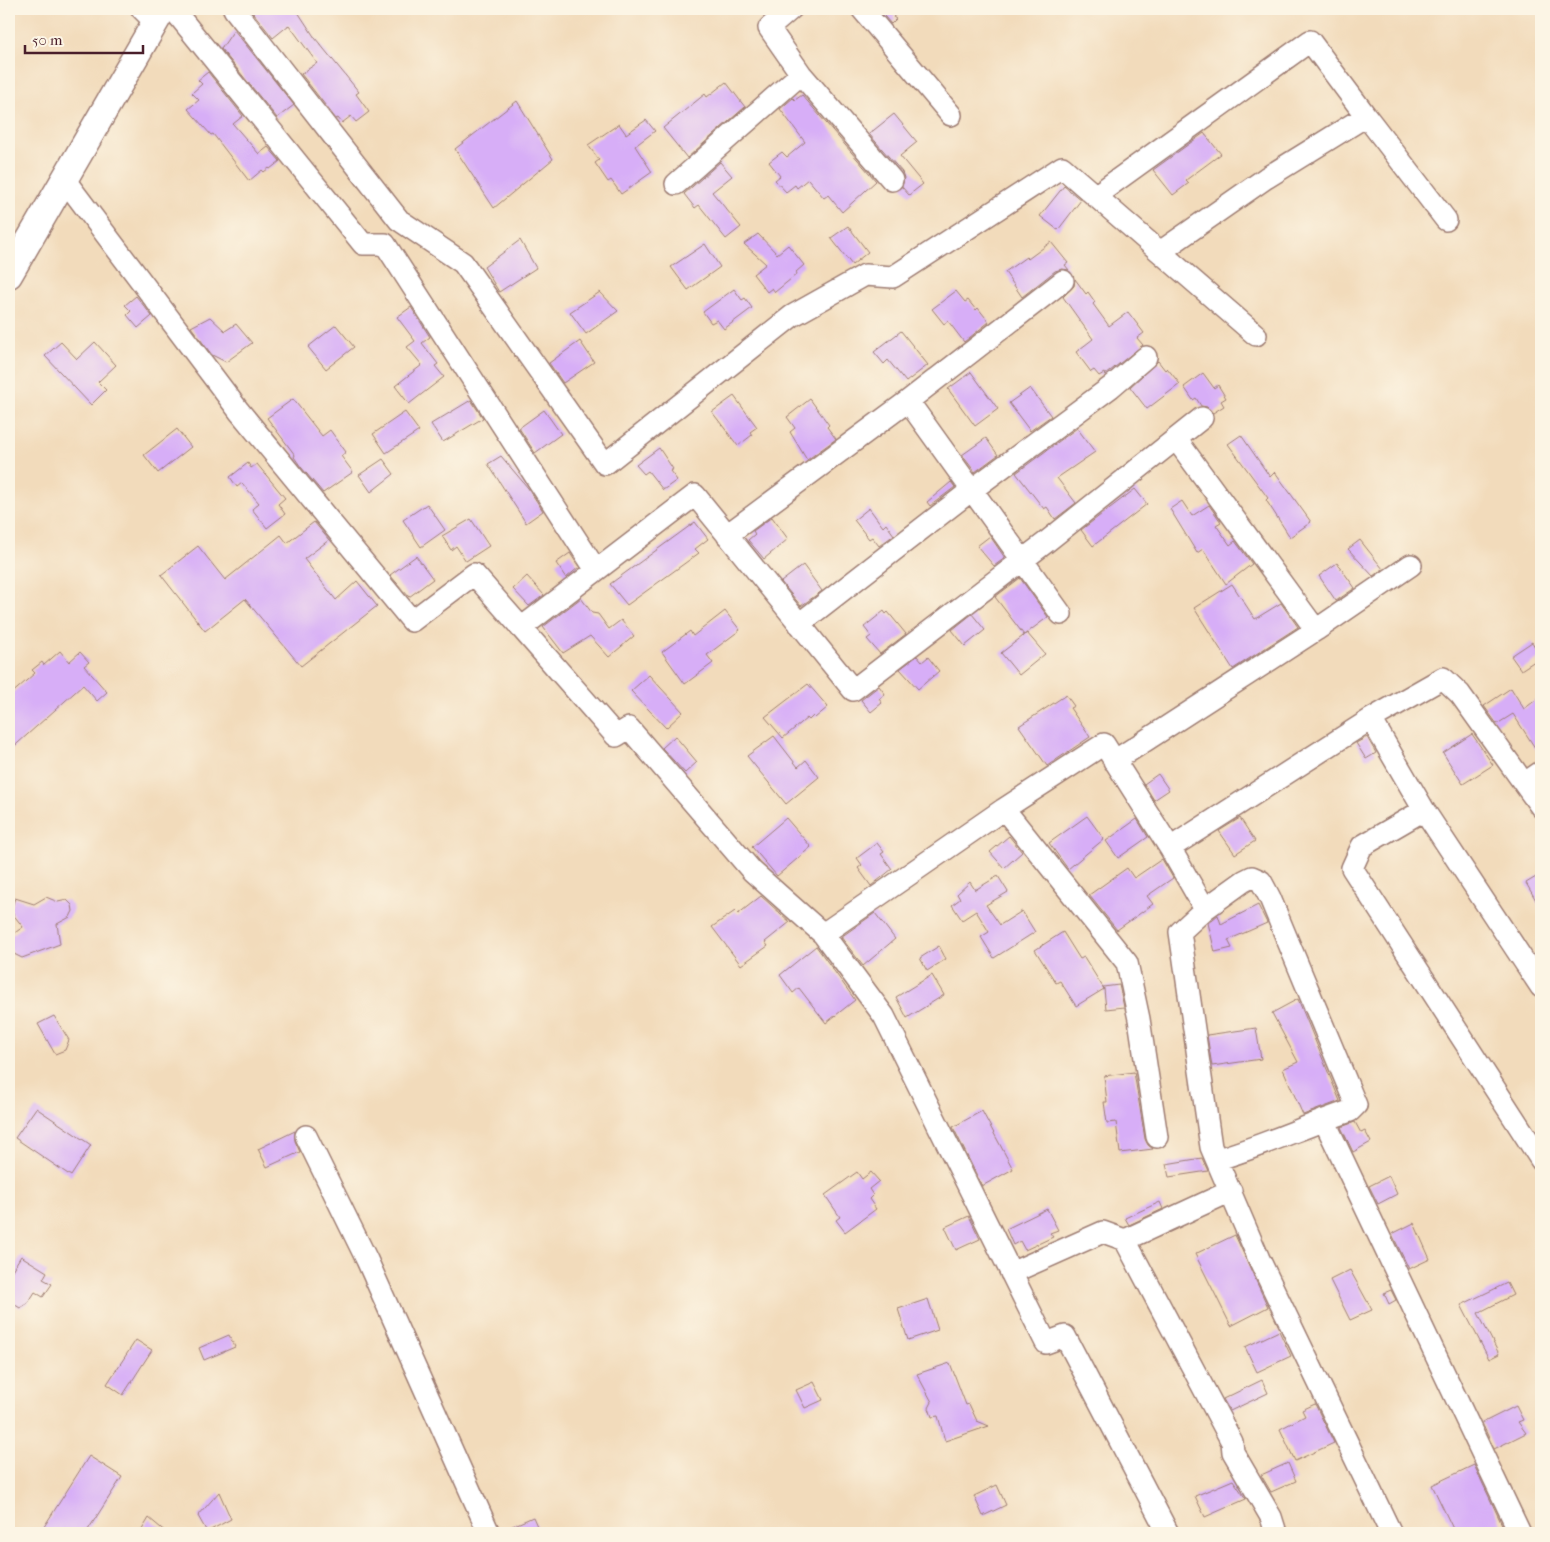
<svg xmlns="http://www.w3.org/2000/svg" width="1550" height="1542" font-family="'IM FELL French Canon',serif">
<rect width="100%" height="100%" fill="#fcf5e5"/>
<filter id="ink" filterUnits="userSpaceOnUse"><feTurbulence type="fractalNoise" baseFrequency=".02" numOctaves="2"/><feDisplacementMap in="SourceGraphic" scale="10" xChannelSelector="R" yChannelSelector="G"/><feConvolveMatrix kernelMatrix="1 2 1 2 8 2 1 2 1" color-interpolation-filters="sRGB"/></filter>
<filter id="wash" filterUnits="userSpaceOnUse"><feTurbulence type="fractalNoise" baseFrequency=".0096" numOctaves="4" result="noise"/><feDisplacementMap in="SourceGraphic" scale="20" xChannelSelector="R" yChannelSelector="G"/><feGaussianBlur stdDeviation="1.12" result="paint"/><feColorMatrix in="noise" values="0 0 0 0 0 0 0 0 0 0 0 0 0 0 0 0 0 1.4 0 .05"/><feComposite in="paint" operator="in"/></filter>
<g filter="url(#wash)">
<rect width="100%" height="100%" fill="#f2dbbb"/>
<g id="blocks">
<!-- building -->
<path fill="#d7aef7" d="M250 9H296L315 38 359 92 356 94 369 112 356 122 351 116 342 123 338 118 336 119 301 74 317 63 289 25 273 38Z
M878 9H902L893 17 896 19 891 24Z
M234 30 294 105 277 118 221 49Z
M208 72 243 116 233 124 259 154 268 147 280 161 270 169 269 168 264 172 262 170 249 181 213 134 211 135 188 109 199 100 192 93 202 84 198 80Z
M726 82 745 107 687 158 663 128 705 94 707 97Z
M802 95 876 181 842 212 828 195 824 198 808 179 797 188 795 185 786 192 775 180 780 176 769 162 782 152 787 157 805 142 780 109 793 98 795 100Z
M517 101 553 159 494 208 455 149Z
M894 114 917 142 900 156 923 184 909 195 902 187 904 178 902 172 869 134Z
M646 120 655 131 635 146 652 172 621 194 611 180 608 182 595 163 599 160 588 145 619 124 626 134Z
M1204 133 1221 154 1186 180 1189 183 1173 195 1153 170Z
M720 162 732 176 712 192 741 227 726 239 699 205 695 208 684 194Z
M1064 186 1081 200 1058 230 1040 216Z
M848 226 868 252 852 265 831 238Z
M758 234 777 254 788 245 804 265 796 272 797 274 775 292 772 288 767 292 753 274 766 264 744 244Z
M520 240 536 268 499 292 484 267Z
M1051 242 1068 263 1065 265 1069 270 1062 269 1055 271 1022 297 1005 272 1026 257 1028 259Z
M705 244 720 267 688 290 671 267Z
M1075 279 1086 294 1088 292 1095 302 1093 304 1109 326 1128 312 1144 333 1137 338 1143 345 1105 375 1104 373 1099 376 1094 370 1091 372 1076 352 1093 339 1063 297 1074 286Z
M734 289 742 300 745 298 752 308 724 329 717 320 711 323 703 312Z
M956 291 965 302 968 300 976 310 978 308 989 322 964 342 948 321 944 324 932 309Z
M600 292 618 311 586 334 570 312Z
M136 296 152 316 138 328 127 315 131 311 125 305Z
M411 307 430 337 422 343 438 364 435 366 444 377 409 404 395 386 422 365 407 347 415 341 397 317Z
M210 317 225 331 236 324 252 343 226 362 212 355 191 327Z
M336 325 354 347 326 369 308 347Z
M901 331 928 365 906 382 888 360 884 364 874 352Z
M580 341 594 362 563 383 549 363Z
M61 342 77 359 95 342 116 365 98 382 106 390 91 405 45 356Z
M1158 361 1165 370 1167 368 1180 384 1147 409 1130 387Z
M971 372 998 409 975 426 948 389Z
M1203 373 1214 388 1218 385 1226 398 1221 401 1224 406 1213 413 1207 407 1201 406 1196 398 1193 400 1184 387Z
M1030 388 1051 416 1030 431 1009 403Z
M734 396 757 427 750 432 752 435 738 446 712 412Z
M293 399 322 436 330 430 346 452 341 456 353 472 323 493 301 467 294 457 295 455 267 418Z
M810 399 829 425 827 427 836 439 807 460 790 432 795 428 787 417Z
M471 400 483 418 443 442 431 424Z
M544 410 561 434 535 453 519 428Z
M405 412 419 431 386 453 373 434Z
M1077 428 1095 452 1057 478 1076 503 1055 519 1047 507 1044 509 1016 473Z
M177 429 191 447 158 473 144 455Z
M1241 435 1270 477 1275 472 1311 522 1290 537 1266 500 1268 498 1228 444Z
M986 438 998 455 975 472 962 455Z
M659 448 673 469 670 471 677 480 663 490 648 471 644 474 636 465Z
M501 456 528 488 543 511 526 523 488 464Z
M383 459 394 474 371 492 359 475Z
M248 463 251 468 257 464 285 498 278 504 285 514 267 528 252 509 259 503 242 483 237 487 230 477Z
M951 482 955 487 930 506 927 502Z
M1135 489 1147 504 1093 546 1081 530Z
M1182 501 1192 516 1209 505 1221 522 1216 525 1230 545 1235 541 1252 564 1226 584 1203 549 1197 553 1170 509Z
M427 504 445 530 421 547 403 520Z
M869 508 883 527 886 524 894 535 879 546 872 537 869 539 854 520Z
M772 517 788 539 764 559 748 540 755 534 753 531Z
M471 519 489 546 466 561 456 546 451 550 442 536Z
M314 522 329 540 304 559 336 600 357 581 377 606 301 666 245 599 205 631 161 575 198 546 225 580 281 535 287 543Z
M695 522 708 539 695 549 699 553 627 605 610 584Z
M990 536 1005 558 994 566 977 546Z
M1360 540 1383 569 1373 576 1348 549Z
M570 553 579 567 566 578 556 563Z
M416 556 433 579 409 597 390 575Z
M1337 563 1355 588 1336 601 1319 576Z
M803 565 822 591 801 606 781 582Z
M527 576 544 595 529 606 513 589Z
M1020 578 1048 617 1024 635 995 597Z
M1232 584 1255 619 1281 603 1298 627 1233 669 1194 608Z
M581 598 592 613 598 614 609 629 621 620 634 636 609 657 590 636 563 653 543 627Z
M725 611 740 630 707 655 713 663 685 684 662 652 690 631 693 636Z
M884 611 886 614 888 612 906 634 880 654 867 639 871 636 864 627Z
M972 614 985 630 965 646 952 630Z
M1027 633 1045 654 1019 675 1001 653Z
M1532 642 1541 657 1521 670 1511 656Z
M60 651 69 662 80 652 89 662 84 666 107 692 97 701 83 685 9 751V696L35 673 32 670 42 662 44 665Z
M917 656 922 662 928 657 939 671 918 689 900 669Z
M649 675 683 712 666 728 631 691Z
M808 684 828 707 815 718 813 716 809 720 807 718 783 738 765 717Z
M879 686 885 694 879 699 882 703 871 712 861 700Z
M1511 688 1524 709 1541 696V757L1513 714 1497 724 1484 706Z
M1066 695 1074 706 1070 708 1090 737 1047 766 1019 726Z
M1472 734 1493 765 1463 784 1443 753Z
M675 736 697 762 685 773 662 748Z
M774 736 798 767 806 760 819 777 786 804 747 756Z
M1367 737 1376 753 1366 759 1356 743Z
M1158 774 1169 790 1154 800 1144 784Z
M1087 816 1104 839 1068 869 1049 843Z
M786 818 811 847 777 876 752 847Z
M1240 818 1255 841 1235 854 1219 831Z
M1137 819 1148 837 1118 858 1106 841Z
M1009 836 1022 852 1004 868 990 852Z
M877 843 884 852 881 854 892 869 871 886 858 868 862 865 857 858Z
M1162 859 1173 878 1147 896 1153 904 1117 930 1089 895 1127 868 1134 878Z
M1541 874V909L1526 883Z
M998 876 1008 892 986 905 1000 925 1022 911 1035 932 994 958 981 937 989 932 976 911 962 920 952 905 960 899 957 894 970 882 975 890Z
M761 896 790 922 765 942 768 946 741 965 712 927 735 911 738 914Z
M46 897 58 902 67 900 72 905 73 911 70 917 57 924 60 944 22 958 14 954 9 947V937L23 927 12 913 11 909 15 898 34 904Z
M1258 905 1267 923 1228 940 1232 948 1215 952 1208 923 1218 915 1221 924Z
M875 913 895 939 863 966 841 937Z
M1063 932 1080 959 1084 957 1104 989 1103 987 1119 985 1124 1007 1106 1009 1104 989 1076 1006 1060 981 1056 983 1035 950Z
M816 946 855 1000 826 1023 799 988 793 993 780 975Z
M939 946 946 959 927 971 920 958Z
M932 975 944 995 907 1018 896 997Z
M1298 999 1340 1101 1303 1115 1283 1069 1298 1062 1272 1013Z
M54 1016 69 1040 65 1050 55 1054 38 1024Z
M1256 1028 1261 1059 1212 1066 1207 1035Z
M1134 1072 1145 1139 1148 1145 1153 1149 1120 1153 1116 1122 1107 1123 1104 1102H1107L1104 1076Z
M36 1108 91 1145 71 1176 15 1138Z
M982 1111 1013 1169 982 1186 953 1127Z
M1355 1122 1361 1133 1365 1131 1371 1142 1353 1152 1341 1127Z
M295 1131V1141L300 1152 267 1167 258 1149Z
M1202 1158 1208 1171 1169 1177 1166 1164Z
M857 1172 862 1179 871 1172 879 1181 869 1189 873 1195 869 1199 876 1209 845 1232 836 1220 840 1217 825 1195Z
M1389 1176 1397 1194 1378 1204 1369 1186Z
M1160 1202 1163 1209 1129 1225 1125 1218Z
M1047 1209 1058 1230 1050 1233 1053 1237 1025 1250 1020 1241 1013 1245 1006 1229Z
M969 1216 980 1239 956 1250 945 1227Z
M1414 1223 1430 1259 1409 1269 1392 1234Z
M1235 1235 1268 1307 1231 1326 1195 1254Z
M21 1256 47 1272 43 1279 52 1284 43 1297 35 1292 28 1303 20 1308 9 1301V1275Z
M1350 1270 1372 1310 1350 1320 1330 1280Z
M1507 1283 1513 1295 1478 1313 1499 1354 1489 1359 1461 1305Z
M1391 1290 1396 1300 1389 1304 1384 1293Z
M928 1299 938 1330 908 1340 898 1309Z
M1279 1331 1291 1356 1257 1372 1245 1347Z
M229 1335 235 1347 204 1360 199 1348Z
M136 1340 152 1350 123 1395 107 1384Z
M950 1363 966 1405 969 1404 977 1421 989 1426 945 1441 938 1416 932 1417 929 1408 932 1402 917 1374Z
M1262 1380 1268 1393 1230 1411 1223 1399Z
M814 1382 823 1400 805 1408 796 1390Z
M1315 1404 1334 1443 1295 1461 1280 1429 1305 1416 1302 1410Z
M1516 1406 1523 1420 1518 1422 1526 1433 1494 1449 1482 1423Z
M89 1456 122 1477 86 1533H40Z
M1288 1463 1296 1481 1271 1492 1261 1475Z
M1474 1465 1505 1531 1501 1533H1455L1432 1485Z
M1233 1480 1246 1499 1205 1517 1195 1496Z
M997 1485 1006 1505 983 1516 974 1496Z
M219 1492 231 1519 207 1532 198 1516Z
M533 1517 540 1533H501V1531Z
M149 1518 167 1533H140Z"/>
</g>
</g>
<g filter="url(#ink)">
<use href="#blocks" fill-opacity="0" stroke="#9e7d73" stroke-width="1"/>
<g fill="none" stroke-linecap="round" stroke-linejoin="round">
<defs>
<path id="minor" d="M142 9 155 22
M173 9 363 244H385L596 570
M234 9 399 220 463 263 605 464 792 316 865 275 893 277 1062 167 1160 252 1266 178 1366 116 1446 220
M791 9 769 28 801 74 892 180
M862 9 951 115
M64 179 239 411 412 621 474 574 616 736 629 728 752 871 823 934 1004 809 1104 744 1170 848 1205 909 1180 932 1211 1147 1259 1259 1391 1533
M676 184 801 74
M1095 196 1310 41 1366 116
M1160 252 1256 335
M908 401 1061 614
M1176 439 1316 630
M727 535 908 401 1063 281
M799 624 973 489 1111 387 1146 357
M521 628 695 495 853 690 1045 543 1202 418
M1371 719 1424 810 1541 987
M1114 761 1316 630 1411 565
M1525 783 1541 772
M1004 809 1127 963 1139 1019 1157 1137
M1424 810 1362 846 1352 868 1541 1160
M1170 848 1371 719 1443 678 1460 694 1541 807
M1205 909 1244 881 1252 877 1261 881 1270 898 1356 1105 1350 1111C1305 1126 1263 1146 1218 1159
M823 934 884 1016 1046 1343 1065 1336 1168 1533
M1324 1120 1520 1533
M306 1136 367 1260 489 1533
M1125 1240 1231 1191
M1011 1273 1103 1232 1125 1240 1232 1442 1233 1452 1271 1517 1276 1533"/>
<path id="major" d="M9 275 163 9"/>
</defs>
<!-- minor casing -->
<use href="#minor" stroke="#9e7d73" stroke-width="24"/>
<!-- major casing -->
<use href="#major" stroke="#9e7d73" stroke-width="29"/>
<!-- minor -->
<use href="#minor" stroke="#fff" stroke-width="21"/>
<!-- major -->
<use href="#major" stroke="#fff" stroke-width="26"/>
</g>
</g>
<!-- margin -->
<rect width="1550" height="1542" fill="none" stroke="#fcf5e5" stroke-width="30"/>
<!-- scale -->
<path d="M25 45v8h118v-8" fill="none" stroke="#4a1f2b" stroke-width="2.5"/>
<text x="32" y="45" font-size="15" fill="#4a1f2b" stroke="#fcf5e5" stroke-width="4" paint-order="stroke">50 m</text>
</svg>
